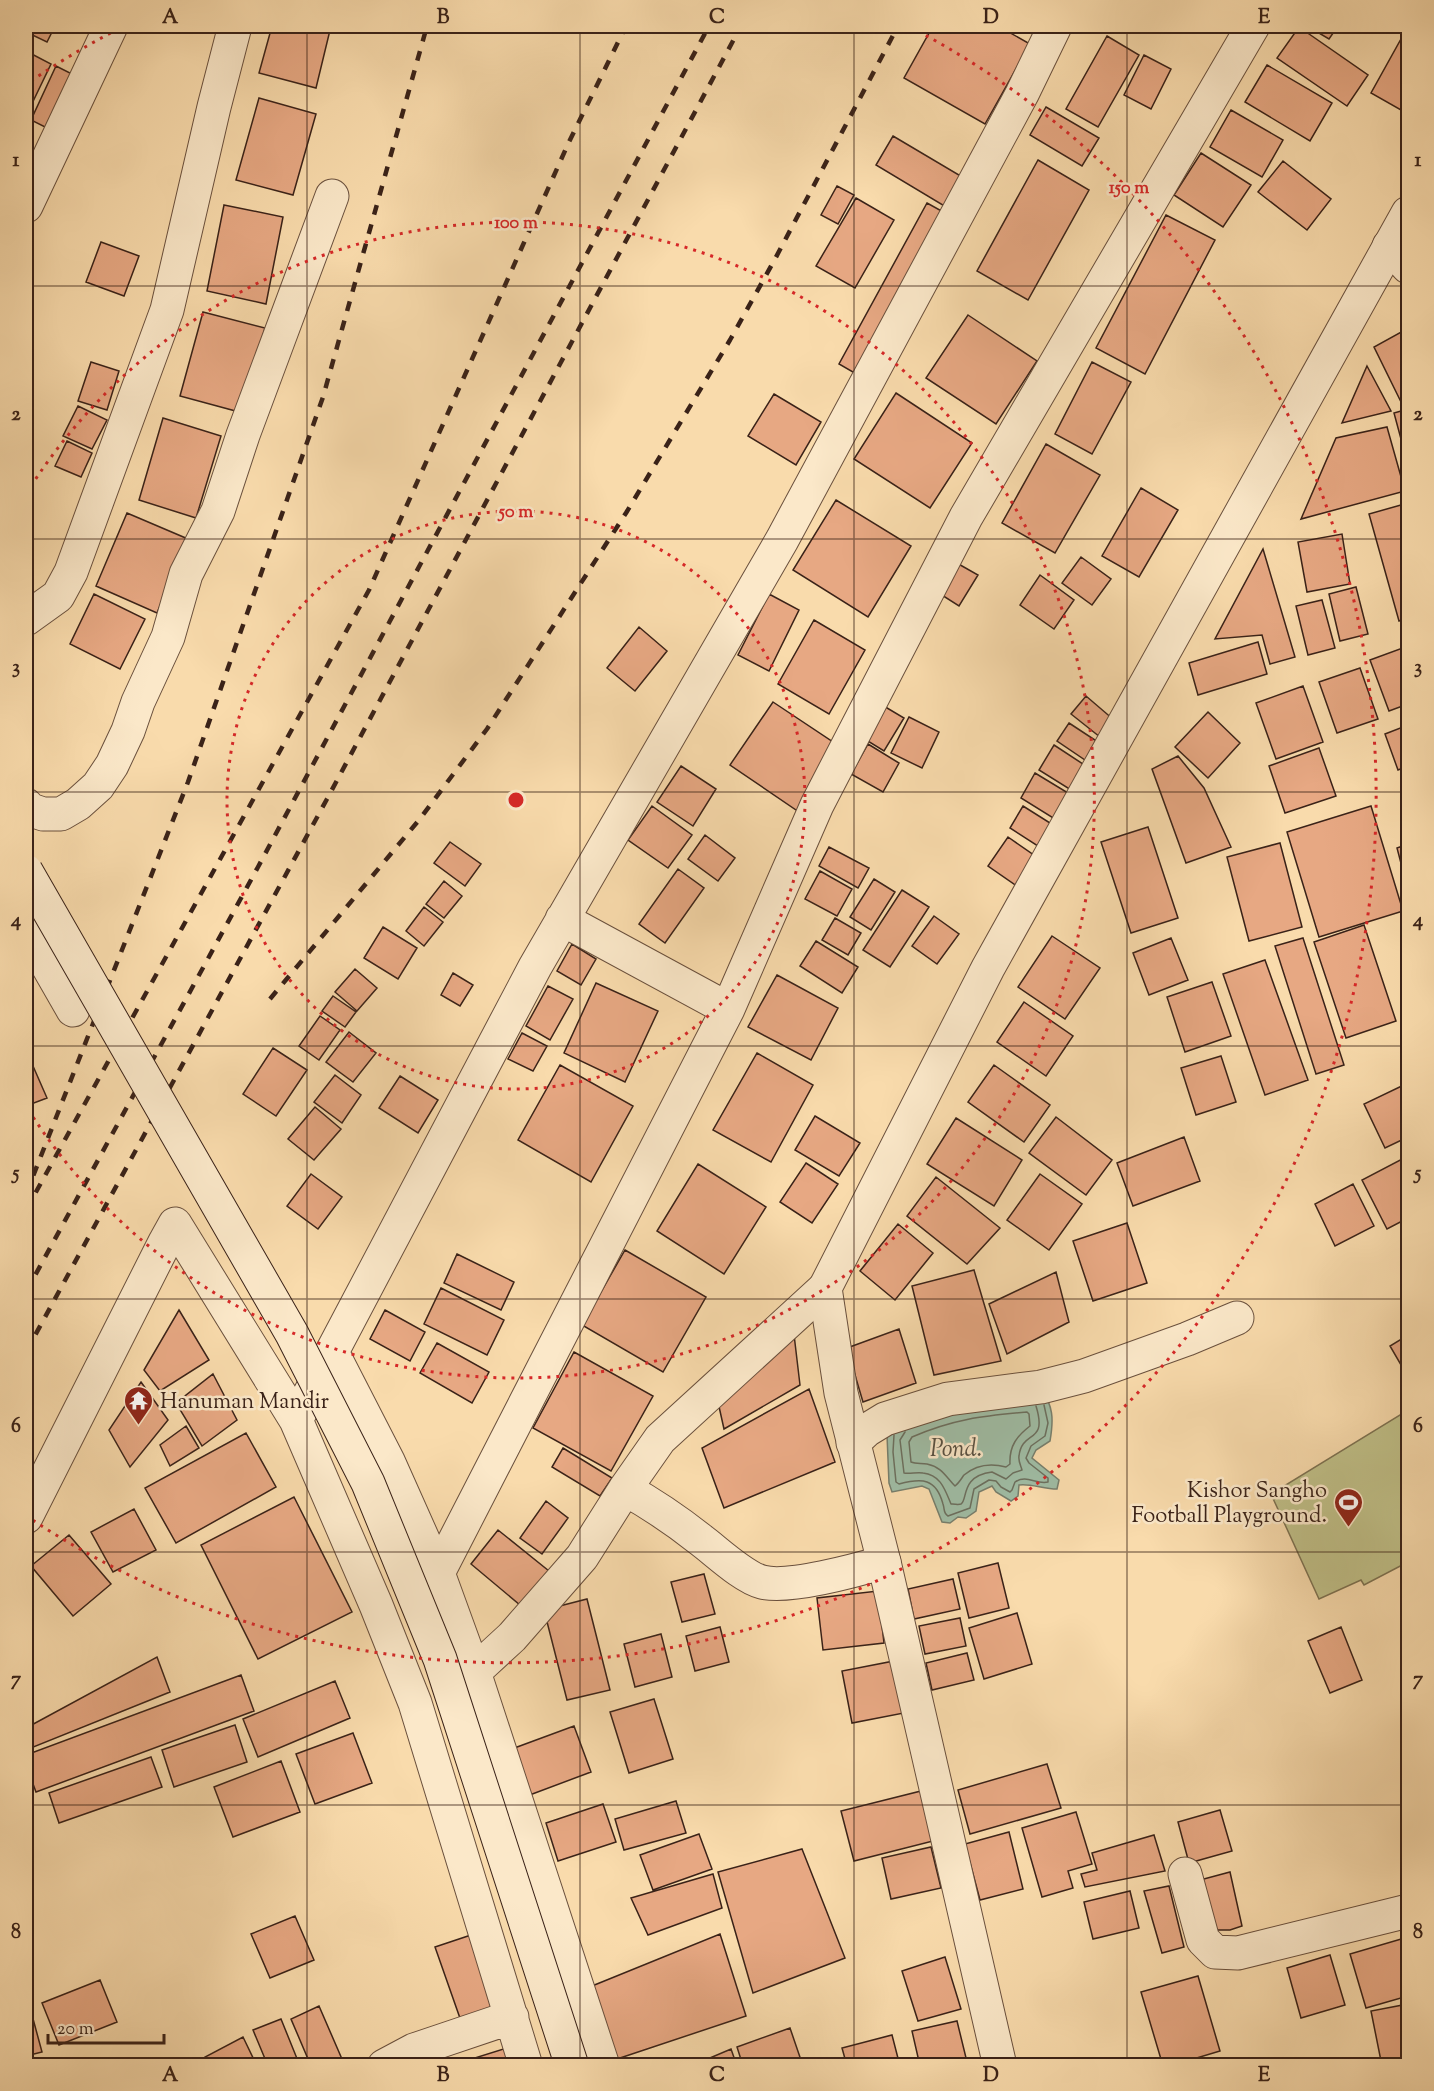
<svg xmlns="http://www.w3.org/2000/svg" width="1434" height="2091" font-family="'Sorts Mill Goudy',serif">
<rect width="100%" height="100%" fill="#f9dbac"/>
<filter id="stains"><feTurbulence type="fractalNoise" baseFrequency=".00333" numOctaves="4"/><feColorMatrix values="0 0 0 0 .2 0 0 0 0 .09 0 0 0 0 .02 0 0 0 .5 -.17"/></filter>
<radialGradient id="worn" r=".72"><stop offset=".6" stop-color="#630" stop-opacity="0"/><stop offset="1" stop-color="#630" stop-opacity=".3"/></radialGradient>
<!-- green -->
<path fill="#c0c088" stroke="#7d7150" stroke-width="1.5" d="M1408 1410V1562L1364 1585 1361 1580 1319 1599 1271 1494Z"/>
<!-- water -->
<path fill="#9fbca4" stroke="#777e6c" stroke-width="1.5" d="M1041 1387C1053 1407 1054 1418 1050 1441L1036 1450 1032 1458 1059 1480 1057 1489C1044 1489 1029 1483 1019 1485L1018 1496 1011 1501 996 1492 992 1486 979 1492 976 1511 966 1518 958 1517 950 1523 942 1522 929 1489 922 1486 892 1492 889 1483 887 1435Z"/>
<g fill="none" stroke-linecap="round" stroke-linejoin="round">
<!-- shore -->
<path stroke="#6c6f5e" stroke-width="1.5" d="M1027 1412 1029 1414 1030 1426C1017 1436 1009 1446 1010 1464L1006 1467C991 1463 977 1464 964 1475 961 1479 959 1483 955 1486 946 1477 942 1467 927 1464 921 1463 916 1464 911 1462L909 1442 912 1437C954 1419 982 1416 1027 1412Z
M905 1432 900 1440 904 1473C910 1474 917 1472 923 1473 941 1475 945 1490 951 1504 952 1504 959 1505 961 1504 968 1500 960 1476 992 1472L1006 1479 1013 1473 1022 1470C1021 1466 1018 1461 1019 1456 1022 1429 1048 1445 1036 1406
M894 1435 893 1452 896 1482 899 1484C922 1478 936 1478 943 1504 945 1510 943 1513 948 1516L970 1508 974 1489 989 1480 996 1481 1001 1487 1010 1492 1012 1490 1015 1482C1027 1474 1036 1485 1048 1482V1478L1029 1463 1026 1458 1031 1446 1045 1436 1048 1423 1044 1405"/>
</g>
<!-- building -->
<path fill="#e7a883" stroke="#3a2218" stroke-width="1.5" d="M29 26H55L47 42 26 32Z
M272 26H331L316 88 259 73Z
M933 26H998L1030 44 985 124 904 78Z
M1307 26H1338L1329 39Z
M1299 27 1368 75 1347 106 1277 58Z
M1406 30 1408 31V114L1371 93Z
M1107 36 1139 55 1098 127 1066 109Z
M26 51 51 64 26 116Z
M1144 55 1171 69 1151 109 1124 95Z
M1267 65 1332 103 1310 141 1245 102Z
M56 66 78 77 53 131 31 120Z
M259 98 316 114 293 195 236 180Z
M1046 107 1099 138 1082 166 1030 135Z
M1231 110 1283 140 1262 177 1210 147Z
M893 136 964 178 946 207 876 165Z
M26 144 39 152 26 174Z
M1201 153 1251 185 1223 227 1174 195Z
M1038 160 1089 190 1028 300 977 271Z
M1283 161 1331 199 1307 230 1258 192Z
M837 186 854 195 838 224 821 215Z
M856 198 894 220 855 288 816 266Z
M927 203 947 214 858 375 839 364Z
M224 205 283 217 266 304 207 291Z
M1166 215 1215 240 1145 374 1096 348Z
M101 242 139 256 124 296 86 282Z
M203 312 265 328 243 413 180 396Z
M968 315 1037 361 996 424 926 378Z
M1403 331 1408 342V403L1403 406 1374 347Z
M91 362 119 371 107 410 78 401Z
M1092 362 1131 382 1092 454 1055 434Z
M1367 366 1391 411 1342 423Z
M896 393 972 443 930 508 854 459Z
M774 394 821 422 796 465 748 436Z
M78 406 107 420 92 449 63 436Z
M1408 409V465L1394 413Z
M163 418 221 436 196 518 139 500Z
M1387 427 1405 491 1301 519 1336 438Z
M67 441 92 453 81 477 55 466Z
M1046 444 1100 475 1055 553 1002 523Z
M1141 488 1178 510 1139 577 1102 556Z
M836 500 911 546 868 617 793 570Z
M1408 503V618L1399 621 1369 514Z
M127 513 188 539 157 613 96 586Z
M1342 534 1350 584 1307 592 1298 542Z
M1263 549 1295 657 1270 664 1262 635 1215 639Z
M1081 557 1111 579 1092 605 1062 583Z
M955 562 978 575 959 606 937 592Z
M1040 575 1074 600 1054 629 1020 605Z
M1356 587 1368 634 1340 641 1329 594Z
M94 594 145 619 120 669 70 644Z
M769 594 799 610 769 671 738 655Z
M1322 600 1335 648 1308 655 1296 606Z
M814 620 865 650 829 714 778 684Z
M639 627 667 651 635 691 607 668Z
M1258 642 1267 674 1198 695 1189 663Z
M1408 646V704L1389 711 1370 660Z
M1360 668 1378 719 1337 733 1319 682Z
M1303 686 1323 742 1276 759 1256 703Z
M1086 696 1114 720 1100 737 1071 714Z
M773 702 842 748 799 812 730 765Z
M877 702 904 718 884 751 858 735Z
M1208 712 1240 743 1208 778 1175 747Z
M909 717 939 732 922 768 891 753Z
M1069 723 1101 744 1088 762 1057 741Z
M1408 725V766L1398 770 1385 734Z
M868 744 899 763 883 792 851 774Z
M1054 745 1086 766 1071 790 1039 770Z
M1319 748 1336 796 1285 813 1269 766Z
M1178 756 1204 788 1231 847 1186 863 1152 769Z
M681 766 716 789 693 826 657 802Z
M1035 773 1073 796 1058 821 1021 798Z
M652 806 692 835 668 868 628 840Z
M1023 806 1058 828 1044 850 1010 828Z
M1371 806 1403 911 1319 937 1287 832Z
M1148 827 1178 918 1131 933 1101 842Z
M705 835 735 858 718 881 688 859Z
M1008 837 1041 860 1021 889 988 866Z
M450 842 481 864 465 886 434 863Z
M1280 843 1302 927 1249 941 1227 857Z
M1408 844V890L1397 848Z
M829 847 869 868 858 888 819 866Z
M678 869 704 888 665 943 639 924Z
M820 871 852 889 837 916 805 899Z
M874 879 895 892 871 930 850 917Z
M444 881 462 896 444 918 426 904Z
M902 890 929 907 890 967 863 950Z
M424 907 443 922 424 946 406 931Z
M934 916 959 934 937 964 912 946Z
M835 918 861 933 848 955 822 940Z
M1364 925 1396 1021 1346 1038 1314 942Z
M383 927 417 948 398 979 364 958Z
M1052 936 1100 968 1065 1019 1018 987Z
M1171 938 1188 980 1149 995 1133 953Z
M1303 938 1344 1065 1316 1074 1275 946Z
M816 941 858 967 842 993 800 966Z
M572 944 596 959 581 985 557 971Z
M1265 960 1308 1080 1265 1095 1223 974Z
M355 969 377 988 357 1011 335 992Z
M453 973 473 985 460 1006 441 995Z
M777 975 838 1008 811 1060 748 1027Z
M1212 982 1231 1036 1185 1052 1167 997Z
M596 983 658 1011 625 1082 564 1053Z
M548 986 573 999 550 1040 526 1026Z
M333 996 356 1012 345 1027 322 1011Z
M1024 1002 1073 1036 1046 1076 997 1042Z
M320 1016 340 1030 319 1060 299 1046Z
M349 1032 376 1053 353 1082 326 1062Z
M522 1033 547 1046 533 1071 508 1059Z
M273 1048 307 1070 276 1116 243 1094Z
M26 1050 47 1098 26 1106Z
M757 1053 813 1085 771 1162 713 1130Z
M1221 1056 1236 1102 1196 1115 1181 1068Z
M560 1065 633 1106 591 1182 518 1140Z
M994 1065 1050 1105 1024 1142 968 1102Z
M335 1075 361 1095 342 1123 314 1102Z
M400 1076 438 1100 418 1133 379 1108Z
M1408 1083V1137L1385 1148 1364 1104Z
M315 1107 341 1129 314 1160 288 1139Z
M815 1116 860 1143 839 1176 795 1150Z
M1056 1117 1112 1160 1086 1195 1029 1153Z
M956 1118 1022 1160 994 1206 927 1164Z
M1184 1137 1200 1181 1133 1206 1117 1163Z
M1406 1157 1408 1161V1218L1387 1229 1362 1180Z
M806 1163 838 1184 812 1223 780 1202Z
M698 1164 766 1207 724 1274 657 1231Z
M311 1174 342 1197 318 1229 287 1206Z
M1040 1174 1082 1204 1049 1250 1007 1220Z
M936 1177 1000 1228 967 1264 907 1216Z
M1353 1184 1374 1226 1335 1246 1315 1204Z
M1127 1223 1147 1283 1093 1301 1073 1241Z
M898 1224 933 1253 895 1300 860 1271Z
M625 1250 706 1297 663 1372 582 1325Z
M457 1254 514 1282 501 1310 444 1283Z
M974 1270 1001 1361 934 1375 912 1286Z
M1056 1272 1069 1322 1007 1354 989 1304Z
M441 1288 504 1320 487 1355 424 1324Z
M179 1310 209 1360 160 1391 144 1370Z
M385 1310 425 1332 410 1361 370 1339Z
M793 1326 800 1385 724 1429 716 1393Z
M899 1329 916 1383 863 1402 847 1348Z
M1408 1335V1377L1390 1346Z
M437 1343 489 1372 472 1403 420 1373Z
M574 1352 653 1396 611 1471 533 1428Z
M213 1374 237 1420 202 1446 176 1403Z
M141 1382 168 1420 130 1467 109 1430Z
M809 1389 835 1462 724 1508 702 1448Z
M186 1426 199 1448 170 1466 160 1445Z
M246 1433 276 1487 176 1543 145 1488Z
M563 1448 612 1478 600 1496 552 1467Z
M294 1497 352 1612 258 1659 201 1545Z
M546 1501 568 1518 542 1554 520 1538Z
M134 1509 156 1550 113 1572 91 1532Z
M498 1530 554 1575 526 1610 471 1564Z
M69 1535 111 1584 73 1616 31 1566Z
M998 1563 1009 1608 969 1618 958 1573Z
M704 1574 715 1614 682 1622 671 1582Z
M953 1579 960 1609 914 1619 908 1589Z
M878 1591 884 1643 823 1650 817 1598Z
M587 1599 610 1690 567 1700 544 1610Z
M1017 1613 1032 1664 984 1679 969 1628Z
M960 1618 966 1646 925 1654 919 1626Z
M720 1627 729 1662 695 1671 686 1636Z
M1341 1627 1362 1680 1330 1693 1308 1641Z
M661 1634 672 1677 635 1687 624 1644Z
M967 1653 974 1680 932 1690 926 1663Z
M157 1657 170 1692 26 1750V1728Z
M894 1661 904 1713 852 1723 842 1671Z
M241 1675 254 1711 36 1792 26 1765V1755Z
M335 1681 350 1718 258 1757 243 1719Z
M654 1699 673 1759 629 1773 610 1712Z
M235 1725 247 1762 174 1787 162 1750Z
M574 1726 591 1772 527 1796 509 1750Z
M353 1733 372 1783 315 1804 296 1754Z
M151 1757 162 1787 59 1823 49 1793Z
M281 1761 300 1812 233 1837 214 1787Z
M1047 1764 1061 1808 970 1834 958 1790Z
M925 1790 937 1840 854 1861 841 1811Z
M676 1801 686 1833 624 1850 615 1819Z
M603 1804 616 1842 558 1861 546 1823Z
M1220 1810 1232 1851 1189 1863 1178 1822Z
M1076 1812 1092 1864 1068 1871 1073 1888 1042 1897 1022 1828Z
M1009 1832 1023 1889 980 1900 965 1844Z
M699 1834 712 1869 653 1890 640 1855Z
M1154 1835 1165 1871 1085 1887 1081 1874 1097 1870 1092 1853Z
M931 1847 941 1888 891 1899 882 1858Z
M802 1849 845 1958 753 1993 718 1872Z
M1230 1872 1242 1926 1230 1930H1214L1200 1880Z
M713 1874 722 1908 648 1935 631 1898Z
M1169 1886 1184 1947 1162 1953 1144 1891Z
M1130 1891 1139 1928 1093 1939 1084 1902Z
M295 1916 314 1960 270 1978 251 1934Z
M474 1934 500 2009 461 2021 435 1947Z
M720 1934 746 2016 614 2060 592 1986Z
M1408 1937V1996L1366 2008 1350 1954Z
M1330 1955 1345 2005 1301 2018 1287 1968Z
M945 1957 961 2009 918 2021 902 1971Z
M1198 1976 1220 2051 1170 2066H1163L1141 1992Z
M100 1980 117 2022 59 2045 42 2003Z
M1408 2004V2066H1382L1371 2011Z
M319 2006 345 2066H311L291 2019Z
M32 2015 42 2052 26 2056V2017Z
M281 2019 298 2061 286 2066H268L253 2030Z
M957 2021 968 2066H920L912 2031Z
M790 2028 803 2066H743L737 2047Z
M892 2035 900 2066H847L842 2048Z
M243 2037 257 2066H209L205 2057Z
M510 2047 516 2066H463L462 2062Z
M731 2049 737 2066H691Z"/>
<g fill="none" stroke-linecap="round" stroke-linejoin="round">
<defs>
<path id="minor" d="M26 206 111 26
M1389 246 1408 267
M26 619 58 596 71 572 167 310 214 107 235 26
M26 805 31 810 43 814H61L78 804 98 786 112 765 128 731 138 702 168 637 186 574 218 511 243 435 332 196
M562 919 728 1009
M26 928 73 1010
M332 1352 388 1461 438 1573 474 1672 603 2066
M853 1443 867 1430 885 1419 948 1399 1041 1387 1084 1376 1187 1339 1237 1318
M625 1489C652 1504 677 1521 701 1540 717 1552 743 1577 762 1582 788 1589 857 1570 884 1562
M26 1517 165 1242 175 1224 296 1420
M438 1573 728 1009 817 805 966 517 1253 26
M474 1672 512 1637 582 1557 625 1489 660 1439 825 1288
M1185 1874 1203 1940 1215 1952 1238 1953 1408 1911
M384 2066 414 2050 512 2017
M526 2066 415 1703 376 1605 296 1420 535 967 782 540 1022 94 1055 26"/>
<path id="tertiary" d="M1000 2066 884 1562 841 1393 825 1288 988 968 1408 213"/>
</defs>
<!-- minor casing -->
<use href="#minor" stroke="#6a503d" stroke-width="35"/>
<!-- tertiary casing -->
<use href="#tertiary" stroke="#6a503d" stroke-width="35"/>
<!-- minor -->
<use href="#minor" stroke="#fbe8c9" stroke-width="33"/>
<!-- tertiary -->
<use href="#tertiary" stroke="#fbe8c9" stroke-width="33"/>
<!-- rail -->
<path stroke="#3a2218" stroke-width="4.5" stroke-dasharray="10 10" stroke-linecap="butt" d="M270 999 419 820 487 729 626 513 730 340 775 259 898 26
M26 1194 188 782 323 397 427 26
M26 1210 369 590 568 144 626 26
M26 1292 258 867 709 26
M26 1352 327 799 741 26"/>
<defs>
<path id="secondary-bridge" d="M26 871 292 1334 368 1483 440 1659 572 2066"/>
</defs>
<!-- secondary-bridge casing -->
<use href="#secondary-bridge" stroke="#3a2218" stroke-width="35" stroke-linecap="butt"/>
<!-- secondary-bridge -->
<use href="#secondary-bridge" stroke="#fbe8c9" stroke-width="33"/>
</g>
<!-- grid -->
<path fill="none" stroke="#3a2218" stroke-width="1.5" stroke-opacity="0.55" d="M307 26V2066M580 26V2066M854 26V2066M1127 26V2066M26 286H1408M26 539H1408M26 792H1408M26 1046H1408M26 1299H1408M26 1552H1408M26 1805H1408"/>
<!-- distance rings -->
<g fill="none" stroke="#d62828" stroke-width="3" stroke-dasharray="3 6">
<circle cx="516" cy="800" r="289"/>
<path d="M26 494A578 578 0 1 1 26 1106"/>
<path d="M31 81A867 867 0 0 1 122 27M910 27A867 867 0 1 1 31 1519"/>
</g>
<!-- icons -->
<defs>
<symbol id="temple-pin" viewBox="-11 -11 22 30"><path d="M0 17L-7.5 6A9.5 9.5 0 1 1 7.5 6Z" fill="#8f2418" stroke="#fbe8c9"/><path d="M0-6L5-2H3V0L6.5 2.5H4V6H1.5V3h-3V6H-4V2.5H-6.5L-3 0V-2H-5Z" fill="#fff"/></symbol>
<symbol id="stadium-pin" viewBox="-11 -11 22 30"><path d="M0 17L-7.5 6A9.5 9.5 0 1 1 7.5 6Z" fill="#8f2418" stroke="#fbe8c9"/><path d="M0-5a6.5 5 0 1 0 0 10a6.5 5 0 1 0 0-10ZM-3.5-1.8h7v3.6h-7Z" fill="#fff"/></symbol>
</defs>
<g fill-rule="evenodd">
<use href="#temple-pin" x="122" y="1384" width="33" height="45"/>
<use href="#stadium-pin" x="1332" y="1486" width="33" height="45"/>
</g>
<g text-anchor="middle" stroke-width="5" stroke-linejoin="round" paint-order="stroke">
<!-- poi labels -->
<g font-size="22" fill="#3a2218" stroke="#fbe8c9" text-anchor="start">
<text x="160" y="1408">Hanuman Mandir</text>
<text x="1327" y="1497" text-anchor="end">Kishor Sangho<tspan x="1327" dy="25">Football Playground.</tspan></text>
</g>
<!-- water labels -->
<g font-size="24" font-style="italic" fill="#585042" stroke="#fbe8c9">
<text x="956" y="1456">Pond.</text>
</g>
</g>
<circle cx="516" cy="800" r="9" fill="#d62828" stroke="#fbe8c9" stroke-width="3"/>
<g font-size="18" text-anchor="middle" font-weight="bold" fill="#d62828" stroke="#fbe8c9" stroke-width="5" stroke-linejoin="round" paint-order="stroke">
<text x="1129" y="193">150 m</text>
<text x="516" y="228">100 m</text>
<text x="516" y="517">50 m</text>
</g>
<!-- margin -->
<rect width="1434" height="2091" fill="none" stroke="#f9dbac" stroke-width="66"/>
<!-- scale -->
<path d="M48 2034v9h116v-9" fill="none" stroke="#3a2218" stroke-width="3"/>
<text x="57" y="2034" font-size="18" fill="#3a2218" stroke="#fbe8c9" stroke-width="4.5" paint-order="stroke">20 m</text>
<rect x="33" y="33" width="1368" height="2025" fill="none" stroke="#3a2218" stroke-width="2"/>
<g font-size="20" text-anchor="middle" font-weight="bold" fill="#3a2218">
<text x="170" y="23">A</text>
<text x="443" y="23">B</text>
<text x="717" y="23">C</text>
<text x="991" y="23">D</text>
<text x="1264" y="23">E</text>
<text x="16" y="166">1</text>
<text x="1418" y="166">1</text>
<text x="16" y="420">2</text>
<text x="1418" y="420">2</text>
<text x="16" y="673">3</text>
<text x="1418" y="673">3</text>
<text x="16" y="926">4</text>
<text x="1418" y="926">4</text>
<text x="16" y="1179">5</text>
<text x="1418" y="1179">5</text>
<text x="16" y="1432">6</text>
<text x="1418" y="1432">6</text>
<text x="16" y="1685">7</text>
<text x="1418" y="1685">7</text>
<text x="16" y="1938">8</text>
<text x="1418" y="1938">8</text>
<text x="170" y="2081">A</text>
<text x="443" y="2081">B</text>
<text x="717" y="2081">C</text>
<text x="991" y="2081">D</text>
<text x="1264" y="2081">E</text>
</g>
<rect width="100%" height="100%" filter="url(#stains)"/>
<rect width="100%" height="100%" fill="url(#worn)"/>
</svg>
